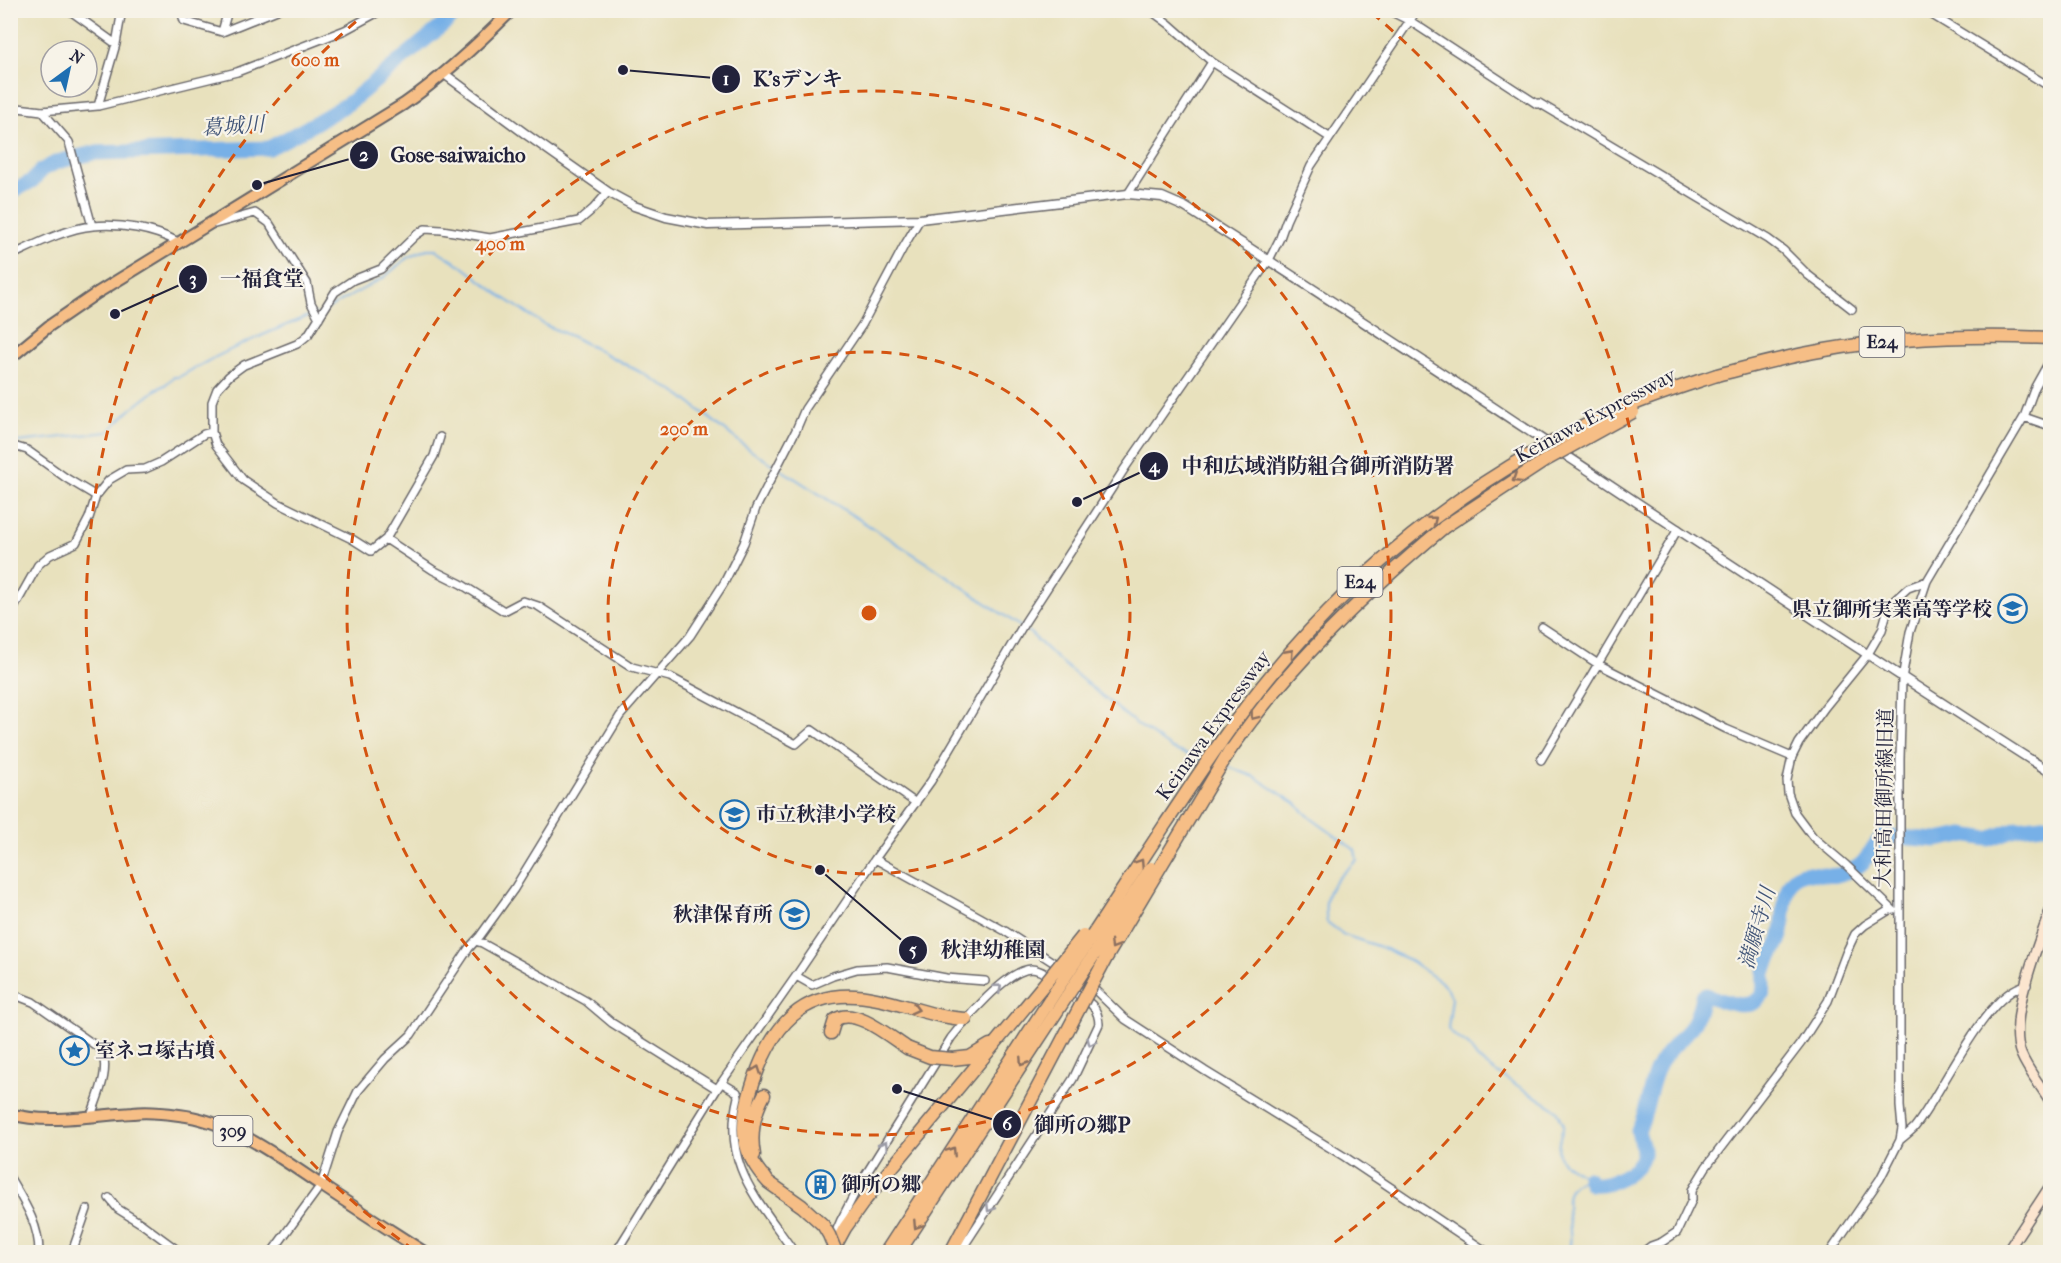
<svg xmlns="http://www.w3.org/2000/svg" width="2061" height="1263" font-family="'IM FELL French Canon','Noto Serif JP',serif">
<rect width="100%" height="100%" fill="#f7f3e8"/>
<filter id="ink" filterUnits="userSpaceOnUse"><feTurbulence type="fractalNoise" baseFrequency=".0167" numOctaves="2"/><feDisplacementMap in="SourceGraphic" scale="12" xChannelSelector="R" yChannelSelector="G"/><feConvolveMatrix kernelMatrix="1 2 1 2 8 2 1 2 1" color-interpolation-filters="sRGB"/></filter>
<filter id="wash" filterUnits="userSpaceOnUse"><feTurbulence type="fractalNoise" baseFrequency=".008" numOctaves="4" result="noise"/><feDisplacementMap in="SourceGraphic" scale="24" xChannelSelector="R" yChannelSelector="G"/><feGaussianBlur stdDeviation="1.35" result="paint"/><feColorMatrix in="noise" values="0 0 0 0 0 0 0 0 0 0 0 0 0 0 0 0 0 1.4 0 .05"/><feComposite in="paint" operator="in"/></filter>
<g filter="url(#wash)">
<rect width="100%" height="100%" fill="#e8e1bd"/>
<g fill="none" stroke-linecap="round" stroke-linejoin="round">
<!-- stream -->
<path stroke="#77b0e7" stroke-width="2" d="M327 309 383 278 407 258 427 249H435L462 266 501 296 545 325 573 337 644 374 680 395 750 450 775 466
M10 441 18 442 108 432 130 410 157 389 165 385 174 377H179C223 351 269 332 316 313
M780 469 929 564 1030 633 1057 659 1134 722 1172 749 1203 760
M1226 766 1255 777 1295 803 1312 819 1355 850 1357 860C1335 881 1321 889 1327 922L1344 935 1383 948 1409 960 1440 981 1448 990 1452 998 1448 1029 1451 1033 1468 1045 1477 1058 1494 1071 1557 1110 1564 1125C1552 1160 1558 1161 1588 1178
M1568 1252C1579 1228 1548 1187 1588 1178"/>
<!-- river -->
<path stroke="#77b0e7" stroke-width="15" d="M10 193 32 181 42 170 57 162 93 153 269 148 303 130 349 103 461 10
M1588 1178 1591 1184C1609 1186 1639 1173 1643 1154 1644 1146 1639 1138 1638 1130 1648 1112 1648 1091 1656 1072 1663 1054 1676 1045 1688 1031 1696 1022 1699 1009 1702 997L1706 995C1721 1001 1755 1015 1763 992 1765 986 1763 979 1764 973 1767 960 1778 949 1782 932 1784 918 1784 888 1793 879 1806 865 1822 879 1837 875 1846 873 1859 868 1865 860 1872 852 1875 841 1885 836L1937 840 1963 835 1989 839 2018 828 2050 824"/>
</g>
</g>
<g filter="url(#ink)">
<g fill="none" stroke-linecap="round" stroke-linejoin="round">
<defs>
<path id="minor" d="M69 10 116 44
M183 10 182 14 184 21 222 32 228 10
M1150 10 1169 24 1212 62 1329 137
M1388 10 1410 21 1537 104 1539 103 1768 239 1783 250 1808 275 1852 309
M1924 10 2050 87
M10 15 11 10
M222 32 277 10
M98 106 116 44 122 10
M10 107 42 111 98 106 237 72 345 30 382 10
M42 111 69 142 92 226
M1128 194 1212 62
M215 224 255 213 269 223 307 283 311 303 319 318
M10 256C34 245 67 228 93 226 120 223 154 229 178 242
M2024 417 2050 426
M440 437 434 456 386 539 371 551 352 539 278 503 243 480 216 445 212 432V402L217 389 229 376 244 365 297 344 308 335 335 292 353 280 381 269 416 235 425 229 442 230 490 238 579 221 593 209 608 192
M10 445 27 450 66 478 96 496
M386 539 433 570 461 584 504 611 523 601 538 606 632 667 670 677 796 744 812 730 916 803
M10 615 38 565 50 555 76 543 89 518 96 496 109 480 126 470 145 469 161 462 204 434 212 432
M1542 627 1598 664 1726 729 1792 757
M1541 760 1678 529
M875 859 1005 931 1062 968
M1893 910 1846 865 1813 837 1795 813 1788 793 1787 780 1792 757 1799 743 1825 707 1868 654 1882 630 1889 605 1908 588 1927 581
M475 941 482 943 586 1001 612 1023 717 1089
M796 976 812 985 833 976 857 969 887 967 946 978 985 981
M1076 978 1096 991 1125 1019 1205 1071 1345 1157 1487 1252
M10 993 33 1002 102 1050C110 1072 98 1095 91 1116
M722 1083 737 1092 738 1097C721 1165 758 1199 794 1252
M1900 1140C1905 1136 1910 1132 1914 1128 1941 1096 1985 991 2027 985
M10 1178C24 1202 39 1224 39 1252
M109 1198 118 1209 142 1224 180 1252
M832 1241 841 1220 858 1187 951 1038C965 1020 1007 970 1031 969 1039 969 1046 974 1052 978
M72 1252 87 1209
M272 1252 321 1185 338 1132 358 1091 385 1059 411 1035 469 948 480 936 514 889 620 716 690 636 724 583 744 543 756 508 796 430 805 409 862 325 904 246 920 219
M616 1252 717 1089 796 976 875 859 931 781 1025 622 1125 468 1269 260 1280 238 1286 221 1311 166 1417 10
M960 1252 1073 1079 1099 1024C1098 1003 1084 999 1069 989
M1643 1252 1651 1246 1662 1242 1677 1232 1692 1200V1190L1706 1167 1801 1043 1828 1001 1846 953 1855 934 1865 925 1891 909
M1830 1252 1880 1179 1900 1140 1902 1128 1900 1106V759L1902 679 1910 632 1927 581 2024 417 2035 387 2050 360"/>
<path id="tertiary" d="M443 73 527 135 608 192 634 206 666 217 708 225 920 219 1128 194 1162 197 1185 207C1476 391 1759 588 2050 772"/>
<path id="secondary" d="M2050 911C2038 945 2007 1020 2021 1054 2028 1071 2041 1086 2050 1101
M2007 1252 2050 1186"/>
<path id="trunk" d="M10 358 49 326 97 293 404 104C443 77 478 44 512 10
M10 1114C50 1125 93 1115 133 1113 148 1111 164 1113 179 1115 232 1121 277 1156 321 1185 355 1208 390 1230 424 1252"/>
<path id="motorway" d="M1717 375C1753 366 1788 356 1825 350 1899 337 1975 335 2050 338
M1230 750C1290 664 1364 594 1444 527
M831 1033 835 1020C854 1006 890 1037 907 1048
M952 1059 970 1057 990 1045
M754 1155C750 1135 754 1113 764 1095
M764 1176 768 1182 802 1206 823 1225
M768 1182C742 1154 739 1129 750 1093 769 1028 802 983 877 999 907 1005 936 1018 966 1019
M832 1252 845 1228 865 1200 1046 982
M886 1252 1057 989
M899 1252 1067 996
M951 1252 1081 1005"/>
</defs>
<!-- minor casing -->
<use href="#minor" stroke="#676568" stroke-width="10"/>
<!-- tertiary casing -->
<use href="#tertiary" stroke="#676568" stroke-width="11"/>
<!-- secondary casing -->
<use href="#secondary" stroke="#676568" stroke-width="12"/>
<!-- trunk casing -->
<use href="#trunk" stroke="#676568" stroke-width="14"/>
<!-- motorway casing -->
<use href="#motorway" stroke="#676568" stroke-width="15"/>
<!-- minor -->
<use href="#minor" stroke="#fff" stroke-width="7"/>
<!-- tertiary -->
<use href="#tertiary" stroke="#fff" stroke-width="8"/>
<!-- secondary -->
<use href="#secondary" stroke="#fbe5cf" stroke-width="9"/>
<!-- trunk -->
<use href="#trunk" stroke="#f6be86" stroke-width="10"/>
<!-- motorway -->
<use href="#motorway" stroke="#f6be86" stroke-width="12"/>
<defs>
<path id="motorway-bridge" d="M1444 527 1546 460 1633 412
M1046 982 1083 936
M1057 989C1093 935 1129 880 1164 826 1199 774 1232 722 1272 674 1366 559 1491 463 1629 406 1658 394 1687 385 1717 375
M1067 996 1151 868
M1081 1005 1106 958 1230 750
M907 1048 930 1057 952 1059
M823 1225 829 1235 836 1252"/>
</defs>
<!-- motorway-bridge casing -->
<use href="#motorway-bridge" stroke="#676568" stroke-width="15" stroke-linecap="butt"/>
<!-- motorway-bridge -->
<use href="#motorway-bridge" stroke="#f6be86" stroke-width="12"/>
</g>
<!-- one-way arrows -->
<defs><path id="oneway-chevron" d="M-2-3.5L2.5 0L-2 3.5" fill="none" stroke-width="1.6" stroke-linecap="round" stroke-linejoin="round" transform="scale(1.5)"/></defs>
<g stroke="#8c7060">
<use href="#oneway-chevron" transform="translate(1516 479) rotate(148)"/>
<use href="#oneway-chevron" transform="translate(1433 520) rotate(-38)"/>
<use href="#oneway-chevron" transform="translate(1290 653) rotate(-48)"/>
<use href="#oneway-chevron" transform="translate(1254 716) rotate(128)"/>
<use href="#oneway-chevron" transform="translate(1140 863) rotate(-57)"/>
<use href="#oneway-chevron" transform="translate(1114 945) rotate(121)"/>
<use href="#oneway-chevron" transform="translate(915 1009) rotate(15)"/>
<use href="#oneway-chevron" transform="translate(1023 1062) rotate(123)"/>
<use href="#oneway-chevron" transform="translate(757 1070) rotate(-70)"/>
<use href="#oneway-chevron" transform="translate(952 1151) rotate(-57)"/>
<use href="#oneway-chevron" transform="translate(917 1225) rotate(123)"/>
</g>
<g stroke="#9c9ca7">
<use href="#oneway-chevron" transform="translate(998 988) rotate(-41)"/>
<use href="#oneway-chevron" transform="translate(1091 1042) rotate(114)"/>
<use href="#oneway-chevron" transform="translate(884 1145) rotate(-58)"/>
<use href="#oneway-chevron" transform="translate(990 1208) rotate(123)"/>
</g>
</g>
<!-- distance rings -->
<g fill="none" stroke="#d45411" stroke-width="3" stroke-dasharray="10 8">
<circle cx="869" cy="613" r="261"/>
<circle cx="869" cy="613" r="522"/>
<path d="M414 1250A783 783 0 0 1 366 13M1372 13A783 783 0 0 1 1324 1250"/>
</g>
<!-- icons -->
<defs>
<symbol id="school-ring" viewBox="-11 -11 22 22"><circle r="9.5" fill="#f7f3e8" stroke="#1f6fb2" stroke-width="1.5"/><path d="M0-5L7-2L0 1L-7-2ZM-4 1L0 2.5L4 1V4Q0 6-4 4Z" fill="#1f6fb2"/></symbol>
<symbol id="sight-ring" viewBox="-11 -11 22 22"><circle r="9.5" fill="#f7f3e8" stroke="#1f6fb2" stroke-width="1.5"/><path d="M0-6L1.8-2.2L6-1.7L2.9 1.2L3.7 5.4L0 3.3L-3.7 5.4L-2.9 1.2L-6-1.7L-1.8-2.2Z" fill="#1f6fb2"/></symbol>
<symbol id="building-ring" viewBox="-11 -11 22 22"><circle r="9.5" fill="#f7f3e8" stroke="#1f6fb2" stroke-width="1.5"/><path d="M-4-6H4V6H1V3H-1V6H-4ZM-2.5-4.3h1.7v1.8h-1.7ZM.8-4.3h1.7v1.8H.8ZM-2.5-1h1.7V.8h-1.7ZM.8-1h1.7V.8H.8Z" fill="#1f6fb2"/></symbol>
</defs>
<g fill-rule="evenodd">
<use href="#school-ring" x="1996" y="592" width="33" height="33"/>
<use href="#school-ring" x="718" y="798" width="33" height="33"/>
<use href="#school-ring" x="778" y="898" width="33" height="33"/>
<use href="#sight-ring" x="58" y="1034" width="33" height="33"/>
<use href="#building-ring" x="804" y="1168" width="33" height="33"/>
</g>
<g text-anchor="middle" stroke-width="4.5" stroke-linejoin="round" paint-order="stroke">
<!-- shield labels -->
<g fill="#f7f3e8" stroke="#62616f" stroke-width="1.5">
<rect x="1859.5" y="327" width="45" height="30" rx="4.5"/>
<rect x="1337.5" y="567" width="45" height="30" rx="4.5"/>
<rect x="213.5" y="1116" width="39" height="30" rx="4.5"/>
</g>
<g font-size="18" font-weight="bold" fill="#22223b">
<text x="1882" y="348">E24</text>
<text x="1360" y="588">E24</text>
<text x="233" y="1137">309</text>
</g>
<!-- street labels -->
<g font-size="20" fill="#22223b" stroke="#f7f3e8">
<text transform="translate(1595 415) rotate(-28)" y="7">Keinawa Expressway</text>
<text transform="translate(1213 725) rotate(-54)" y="7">Keinawa Expressway</text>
<text transform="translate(1884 798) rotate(-89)" y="7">大和高田御所線旧道</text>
</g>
<!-- poi labels -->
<g font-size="20" font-weight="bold" fill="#22223b" stroke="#f7f3e8" text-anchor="start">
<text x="1992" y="616" text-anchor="end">県立御所実業高等学校</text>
<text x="756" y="821">市立秋津小学校</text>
<text x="773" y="921" text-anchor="end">秋津保育所</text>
<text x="95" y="1057">室ネコ塚古墳</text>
<text x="841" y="1191">御所の郷</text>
</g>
<!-- water labels -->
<g font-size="21" font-style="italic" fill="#405477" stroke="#f7f3e8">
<text transform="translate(233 126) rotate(-4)" y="7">葛城川</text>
<text transform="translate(1757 928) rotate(-74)" y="7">満願寺川</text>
</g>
</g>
<circle cx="869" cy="613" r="9" fill="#d45411" stroke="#f7f3e8" stroke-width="3"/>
<g font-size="18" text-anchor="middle" font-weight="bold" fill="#d45411" stroke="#f7f3e8" stroke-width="4.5" stroke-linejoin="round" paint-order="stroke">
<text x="315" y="66">600 m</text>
<text x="500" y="250">400 m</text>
<text x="684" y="435">200 m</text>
</g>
<!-- callouts -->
<path fill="none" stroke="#22223b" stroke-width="2" d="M623 70L726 79M257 185L364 155M115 314L193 279M1077 502L1154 466M820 870L913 950M897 1089L1007 1124"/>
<g fill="#22223b" stroke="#f7f3e8" stroke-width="2">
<circle cx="623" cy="70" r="6"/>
<circle cx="257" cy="185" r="6"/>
<circle cx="115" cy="314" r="6"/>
<circle cx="1077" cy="502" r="6"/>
<circle cx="820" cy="870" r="6"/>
<circle cx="897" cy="1089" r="6"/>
<circle cx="726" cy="79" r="15"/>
<circle cx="364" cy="155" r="15"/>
<circle cx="193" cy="279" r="15"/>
<circle cx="1154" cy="466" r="15"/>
<circle cx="913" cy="950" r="15"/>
<circle cx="1007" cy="1124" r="15"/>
</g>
<g font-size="18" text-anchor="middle" font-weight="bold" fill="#fff">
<text x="726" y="85">1</text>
<text x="364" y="161">2</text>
<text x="193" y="285">3</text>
<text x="1154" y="472">4</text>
<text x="913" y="956">5</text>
<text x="1007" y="1130">6</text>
</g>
<g font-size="21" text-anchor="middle" font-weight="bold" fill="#22223b" stroke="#f7f3e8" stroke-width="4.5" stroke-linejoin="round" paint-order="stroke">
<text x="798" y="86">K'sデンキ</text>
<text x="458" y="162">Gose-saiwaicho</text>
<text x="262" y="286">一福食堂</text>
<text x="1318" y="473">中和広域消防組合御所消防署</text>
<text x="993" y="957">秋津幼稚園</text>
<text x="1082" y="1132">御所の郷P</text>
</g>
<!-- margin -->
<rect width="2061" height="1263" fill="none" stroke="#f7f3e8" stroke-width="36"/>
<!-- north arrow -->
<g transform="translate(69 69) rotate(33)"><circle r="28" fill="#f7f3e8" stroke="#a29fa3" stroke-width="1.5"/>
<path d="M0-4.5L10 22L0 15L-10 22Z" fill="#1f6fb2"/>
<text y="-9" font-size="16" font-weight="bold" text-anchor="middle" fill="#22223b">N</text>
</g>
</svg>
